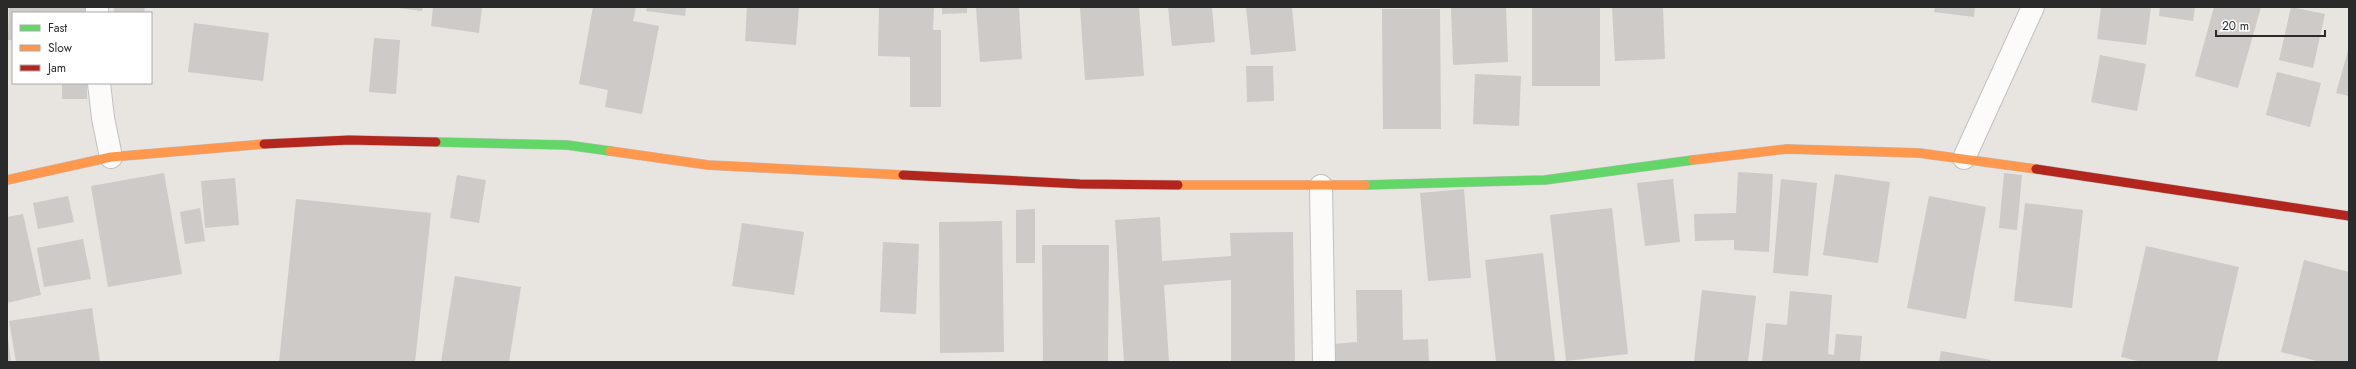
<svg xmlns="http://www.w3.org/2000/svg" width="2356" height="369" font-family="Jost,sans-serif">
<rect width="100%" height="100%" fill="#e8e4e0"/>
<!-- building -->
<path fill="#cdcac7" d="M9 7H90V13H13V40H8Z
M114 7H145L144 13H114Z
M390 7H423L422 11Z
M433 7H482L479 33 431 26Z
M593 7H636L633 21 659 26 642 114 605 107 608 90 579 84Z
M647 7H686L685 16 646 11Z
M747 7H799L796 45 745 41Z
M879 7H934L933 30H941V107H910V57L878 56Z
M942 7H967V13L942 14Z
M976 7H1019L1022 59 980 62Z
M1080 7H1139L1144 76 1085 80Z
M1168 7H1212L1215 42 1172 46Z
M1246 7H1292L1296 51 1251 55Z
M1451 7H1506L1508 62 1453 65Z
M1532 7H1600V86H1532Z
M1612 7H1663L1665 59 1615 61Z
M1935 7H1975L1974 17 1934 12Z
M2101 7H2151L2146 45 2097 39Z
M2160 7H2195L2193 21 2159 16Z
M2214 7H2261L2238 88 2195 76Z
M2291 7 2325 14 2313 68 2279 60Z
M1382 9H1440L1441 129H1383Z
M194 23 269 33 263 81 188 72Z
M374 38 400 40 396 94 369 92Z
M2349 47V96L2336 93Z
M2100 55 2146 64 2137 111 2091 102Z
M1246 66H1273L1274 101 1247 102Z
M2277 72 2321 83 2310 127 2266 115Z
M1475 74 1521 76 1519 126 1473 124Z
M62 83H87V99H62Z
M1738 172 1773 174 1769 252 1734 250V240L1695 241 1694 214 1736 213Z
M164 173 182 274 108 287 91 186Z
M2004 173 2022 175 2017 230 1999 228Z
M1835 174 1890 182 1878 263 1823 255Z
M457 175 486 180 479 223 450 218Z
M235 178 239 225 205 228 201 181Z
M1673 179 1680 242 1645 246 1637 183Z
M1781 179 1817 183 1808 276 1773 273Z
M1464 189 1471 278 1428 281 1420 193Z
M68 196 74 222 38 229 33 203Z
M1929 196 1986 207 1966 319 1907 308Z
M296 199 431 213 415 362H279Z
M2025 203 2083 210 2072 308 2014 301Z
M200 208 205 241 185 244 180 212Z
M1612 208 1628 354 1566 361 1550 215Z
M1035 209V263H1016V210Z
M23 214 41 295 7 303V217Z
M1160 217 1162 261 1231 256 1230 233 1293 232 1295 362H1231V280L1164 285 1169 362H1124L1115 220Z
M1002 221 1004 352 940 353 939 222Z
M742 223 804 232 794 295 732 286Z
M83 239 91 279 44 287 37 248Z
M883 242 919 244 916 314 880 312Z
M1042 245H1109L1108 362H1043Z
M2146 246 2239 267 2217 362H2142L2121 357Z
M1543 253 1555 362H1496L1485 260Z
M2304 260 2349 272V362H2321L2281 352Z
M455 276 521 287 509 362H441Z
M1356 290H1402L1403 340 1428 339 1429 362H1334L1333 344 1357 342Z
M1702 290 1756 296 1748 362H1694Z
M1790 291 1832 295 1828 354 1834 355 1836 334 1862 336 1860 362H1762L1766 323 1787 325Z
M92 308 100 362H16L9 321Z
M7 338H8L11 362H7Z
M1941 351 1991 360 1990 362H1939Z"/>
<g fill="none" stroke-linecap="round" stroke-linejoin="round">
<defs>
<path id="street" d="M97 7V13
M99 83 103 118 111 157
M1964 158 2033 7
M1321 186 1324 362"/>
<path id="fast" d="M436 142 567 145 610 151
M1365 185 1545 180 1693 160"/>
<path id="slow" d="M610 151 708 165 903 175
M1693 160 1787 149 1919 153 2036 169
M7 180 111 157 264 144
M1178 185H1365"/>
<path id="jam" d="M264 144 349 140 436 142
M2036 169 2349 216
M903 175 1080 184 1178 185"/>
</defs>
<!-- street casing -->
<use href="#street" stroke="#c2c0c0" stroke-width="24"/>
<!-- fast casing -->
<use href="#fast" stroke="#c2c0c0" stroke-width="10"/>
<!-- slow casing -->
<use href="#slow" stroke="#c2c0c0" stroke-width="10"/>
<!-- jam casing -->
<use href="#jam" stroke="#c2c0c0" stroke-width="10"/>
<!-- street -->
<use href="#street" stroke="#fcfbfa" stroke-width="22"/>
<!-- fast -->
<use href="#fast" stroke="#63d668" stroke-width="9"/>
<!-- slow -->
<use href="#slow" stroke="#ff974d" stroke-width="9"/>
<!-- jam -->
<use href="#jam" stroke="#b3261e" stroke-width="9"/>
</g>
<!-- border -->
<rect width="2356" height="369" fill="none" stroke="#2a2a2a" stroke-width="16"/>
<!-- legend -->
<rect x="12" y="12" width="140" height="72" fill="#ffffff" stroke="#aaaaaa"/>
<rect x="20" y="25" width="20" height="6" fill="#63d668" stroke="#aaaaaa"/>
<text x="48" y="32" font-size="12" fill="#2a2a2a">Fast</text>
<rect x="20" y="45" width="20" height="6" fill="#ff974d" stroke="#aaaaaa"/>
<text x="48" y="52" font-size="12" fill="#2a2a2a">Slow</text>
<rect x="20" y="65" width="20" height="6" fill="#b3261e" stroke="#aaaaaa"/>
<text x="48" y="72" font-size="12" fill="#2a2a2a">Jam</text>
<!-- scale -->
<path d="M2216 30v6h109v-6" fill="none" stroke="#2a2a2a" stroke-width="2"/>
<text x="2222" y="30" font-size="12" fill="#2a2a2a" stroke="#ffffff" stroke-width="3" paint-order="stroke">20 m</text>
</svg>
